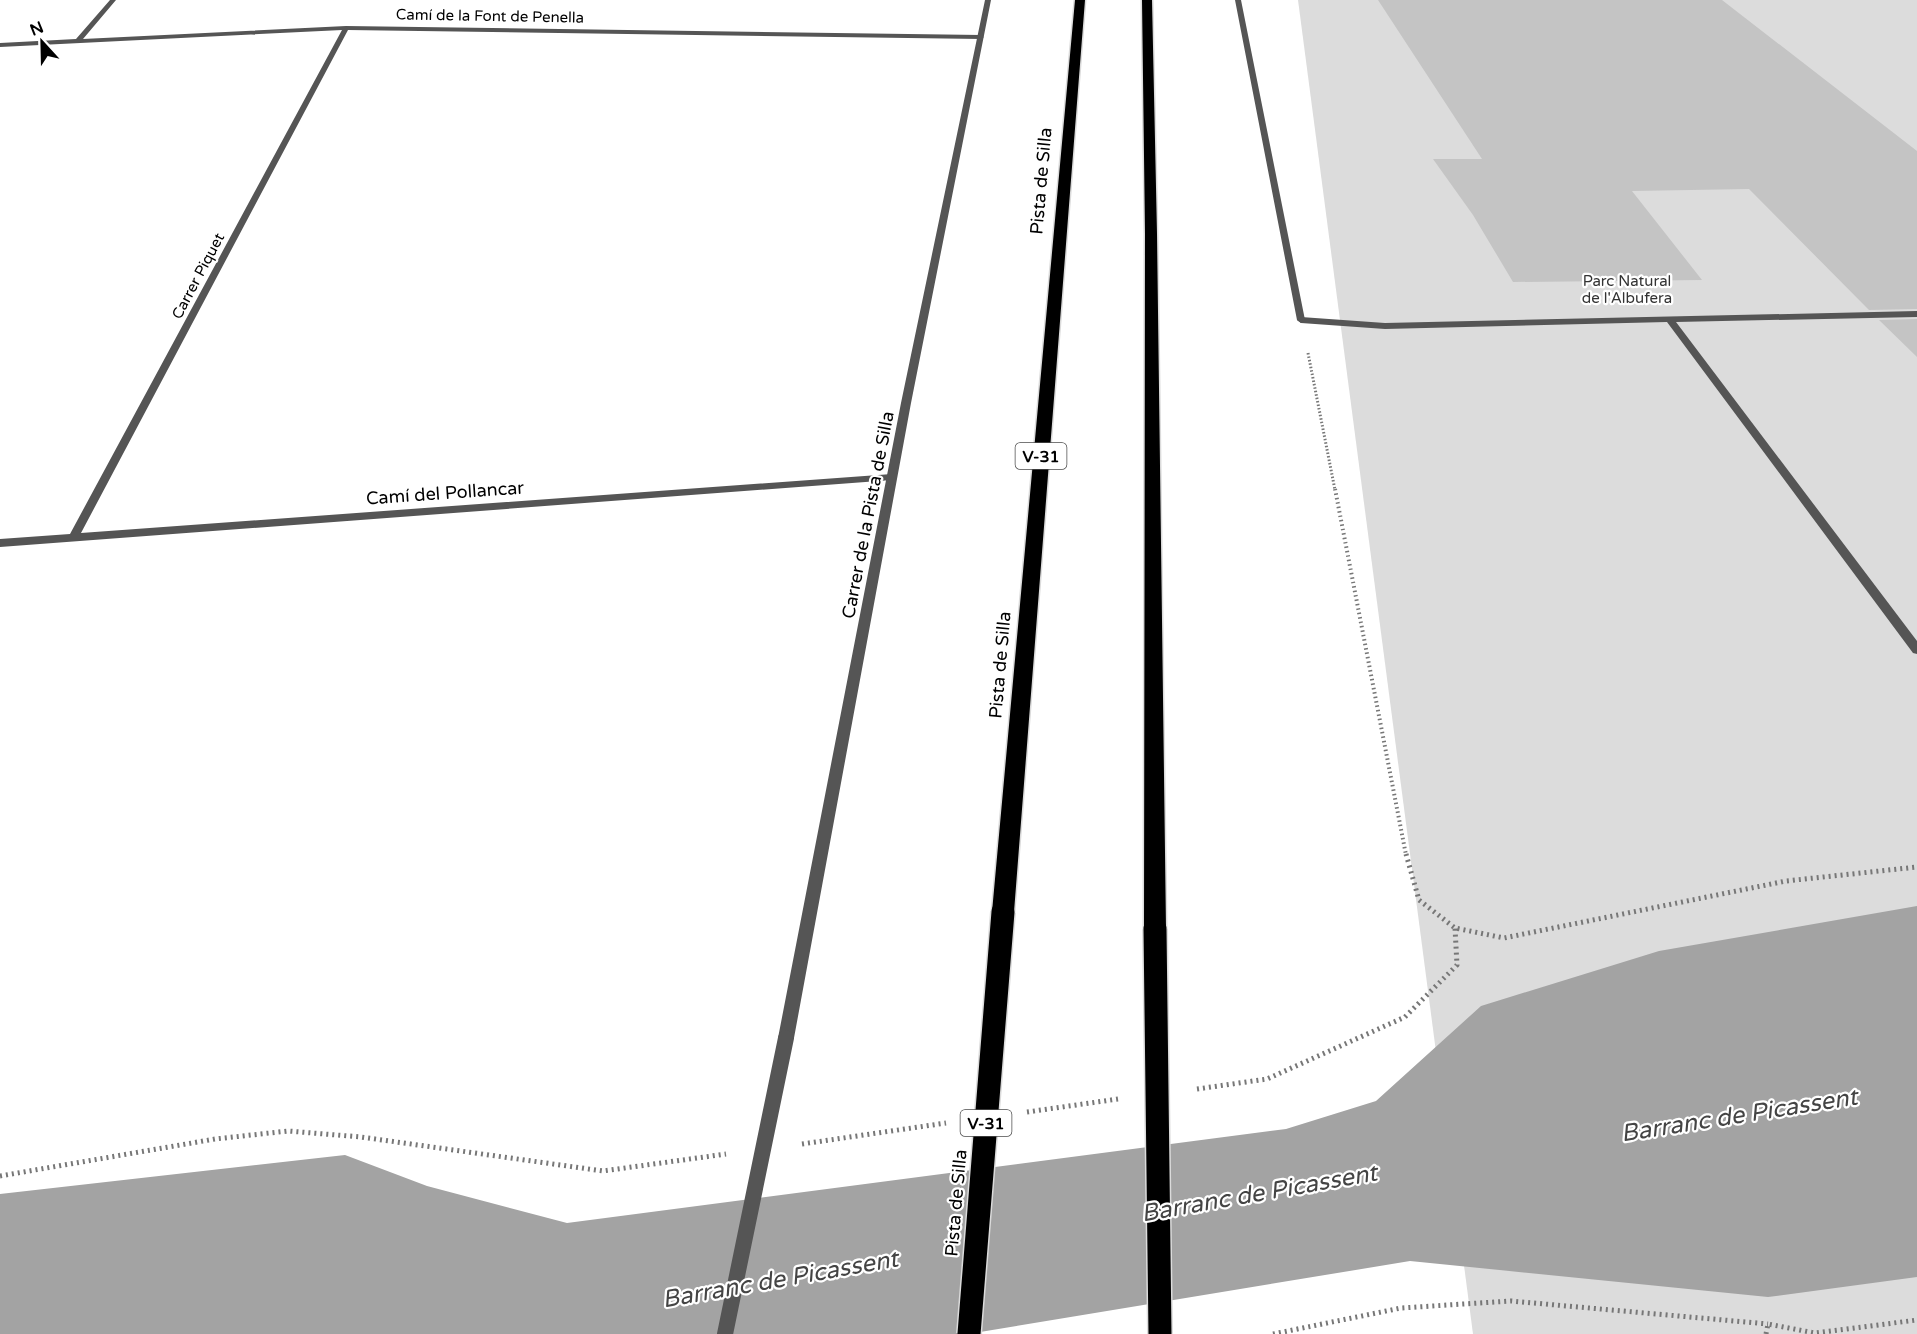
<svg xmlns="http://www.w3.org/2000/svg" width="1917" height="1334" font-family="'Varela Round',sans-serif">
<rect width="100%" height="100%" fill="#fff"/>
<!-- green -->
<path fill="#dcdcdc" d="M1298 0H1917V1334H1473Z"/>
<!-- water -->
<path fill="#a3a3a3" d="M1917 906V1277L1768 1297 1410 1261 968 1334H0V1194L345 1155 427 1186 567 1223 1286 1129 1376 1101 1481 1006 1659 951Z"/>
<!-- building -->
<path fill="#c4c4c4" d="M1378 0H1722L1917 151V309L1869 310 1749 189 1632 191 1702 280 1513 282 1473 215 1433 159H1482Z
M1917 319V357L1879 320Z"/>
<g fill="none" stroke-linecap="round" stroke-linejoin="round">
<defs>
<path id="motorway" d="M1075 0H1085L1014 912 1011 919 1003 921 995 919 992 912Z
M1142 0H1152L1157 234 1166 929 1163 936 1155 939 1147 936 1144 929 1145 234Z"/>
</defs>
<!-- motorway casing -->
<use href="#motorway" stroke="#dbdbdb" stroke-width="3"/>
<!-- path-far2 -->
<path stroke="#777" stroke-width="3" stroke-dasharray="1.5 2" stroke-linecap="butt" d="M1308 353 1335 490"/>
<!-- path-far1 -->
<path stroke="#777" stroke-width="4" stroke-dasharray="1.5 3" stroke-linecap="butt" d="M1335 489 1406 855"/>
<!-- path -->
<path stroke="#777" stroke-width="5" stroke-dasharray="2 4" stroke-linecap="butt" d="M1406 854 1419 900 1455 928 1504 938 1786 881 1917 867
M1197 1089 1267 1079 1405 1017 1457 965 1455 928
M1027 1112 1118 1099
M802 1144 946 1123
M0 1176 215 1139 288 1131 361 1137 603 1171 726 1154
M1273 1334 1401 1308 1511 1301 1768 1324
M1766 1334 1768 1324 1815 1333 1917 1320"/>
<!-- service -->
<path fill="#555" fill-rule="evenodd" d="M1917 311V317L1676 322 1917 641V654L1913 653 1667 322 1385 329 1301 323 1297 320 1301 317 1385 323Z"/>
<!-- minor -->
<path fill="#555" fill-rule="evenodd" d="M110 0H116L83 39 346 26 981 35 984 37 981 39 348 30 81 533 892 474 897 477 892 480 0 547V539L70 534 342 30 0 47V43L76 39Z
M1235 0H1241L1305 320 1301 323 1297 320Z"/>
<!-- tertiary -->
<path fill="#555" fill-rule="evenodd" d="M985 0H991L911 403 794 1038 791 1043 786 1045 781 1043 778 1038 901 403Z"/>
<!-- motorway -->
<use href="#motorway" fill="#000" fill-rule="evenodd"/>
<defs>
<path id="motorway-bridge" d="M1155 929 1160 1334
M969 1334 1003 912"/>
</defs>
<!-- motorway-bridge casing -->
<use href="#motorway-bridge" stroke="#dbdbdb" stroke-width="26" stroke-linecap="butt"/>
<!-- tertiary-bridge -->
<path stroke="#555" stroke-width="16" d="M725 1334 786 1038"/>
<!-- motorway-bridge -->
<use href="#motorway-bridge" stroke="#000" stroke-width="23"/>
</g>
<g text-anchor="middle" stroke-width="4.5" stroke-linejoin="round" paint-order="stroke">
<!-- far-street labels -->
<g font-size="15" fill="#000" stroke="#fff">
<text transform="translate(490 16) rotate(1)" y="5">Camí de la Font de Penella</text>
<text transform="translate(198 276) rotate(-62)" y="5">Carrer Piquet</text>
</g>
<!-- far-park labels -->
<g font-size="15" fill="#333" stroke="#fff">
<text x="1627" y="286">Parc Natural<tspan x="1627" dy="17">de l'Albufera</tspan></text>
</g>
<!-- shield labels -->
<g fill="#fff" stroke="#4c4c4c" stroke-width="1.5">
<rect x="1015.5" y="443" width="51" height="26" rx="4.5"/>
<rect x="960.5" y="1110" width="51" height="26" rx="4.5"/>
</g>
<g font-size="16" font-weight="bold" fill="#000">
<text x="1041" y="462">V-31</text>
<text x="986" y="1129">V-31</text>
</g>
<!-- street labels -->
<g font-size="18" fill="#000" stroke="#fff">
<text transform="translate(1041 181) rotate(-85)" y="6">Pista de Silla</text>
<text transform="translate(445 493) rotate(-4)" y="6">Camí del Pollancar</text>
<text transform="translate(868 515) rotate(-79)" y="6">Carrer de la Pista de Silla</text>
<text transform="translate(1000 665) rotate(-85)" y="6">Pista de Silla</text>
<text transform="translate(956 1203) rotate(-85)" y="6">Pista de Silla</text>
</g>
<!-- near-water labels -->
<g font-size="24" font-style="italic" fill="#444" stroke="#fff">
<text transform="translate(1739 1115) rotate(-9)" y="8">Barranc de Picassent</text>
<text transform="translate(1259 1193) rotate(-10)" y="8">Barranc de Picassent</text>
<text transform="translate(780 1279) rotate(-10)" y="8">Barranc de Picassent</text>
</g>
</g>
<!-- north arrow -->
<g transform="translate(42 42) rotate(338)" stroke="#ffffff" stroke-width="4.5" paint-order="stroke">
<path d="M0-4.5L10 22L0 15L-10 22Z" fill="#000000"/>
<text y="-9" font-size="16" font-weight="bold" text-anchor="middle" fill="#000000">N</text>
</g>
</svg>
